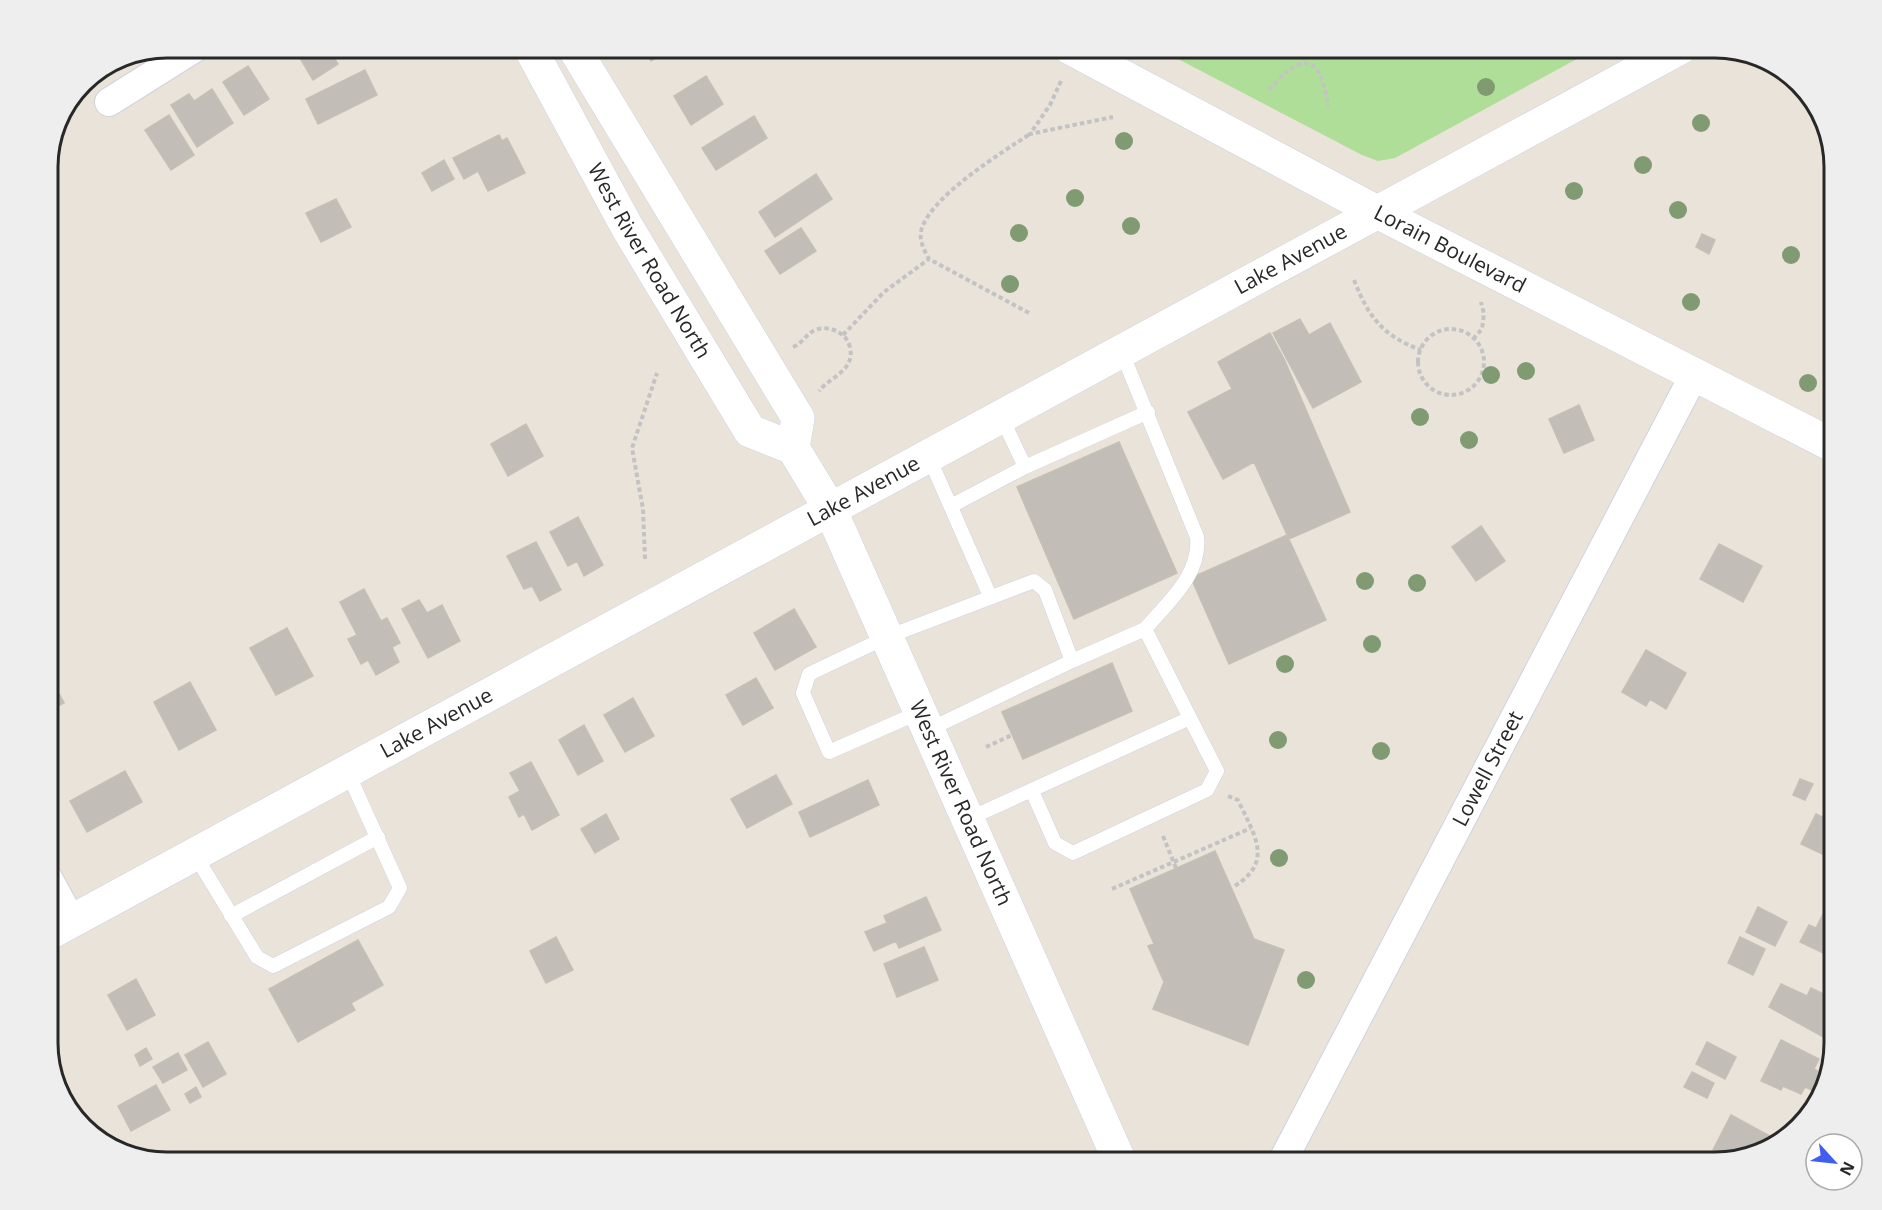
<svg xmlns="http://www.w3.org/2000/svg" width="1882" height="1210" font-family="'Open Sans',sans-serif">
<rect width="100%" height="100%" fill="#eae3da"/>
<!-- green -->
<path fill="#afde99" d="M1157 48H1597L1395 158 1378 161 1362 155Z"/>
<!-- building -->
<path fill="#c2bdb7" stroke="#c5bfb4" stroke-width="1.5" d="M294 48H328L338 64 313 80Z
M644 48H672L651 61Z
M248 66 269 99 244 115 223 82Z
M365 70 377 95 318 124 306 99Z
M706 76 723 104 691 125 674 96Z
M212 89 233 123 197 147 171 105 189 94 194 101Z
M169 115 194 155 171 170 145 130Z
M754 116 767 138 716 170 702 148Z
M499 135 502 141 507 138 525 173 488 191 478 171 464 179 453 158Z
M444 160 454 179 432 191 422 173Z
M816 174 832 199 775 237 759 212Z
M336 199 351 227 321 242 306 213Z
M801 228 816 251 780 274 765 251Z
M1702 234 1715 240 1709 254 1696 247Z
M1300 319 1309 335 1330 323 1361 382 1313 408 1273 333Z
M1270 333 1285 361 1350 512 1289 539 1254 462 1223 479 1188 412 1232 389 1218 362Z
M1579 405 1594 440 1564 453 1549 419Z
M526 424 543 456 508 476 491 444Z
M1119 442 1177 573 1074 619 1017 487Z
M578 517 603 565 584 576 577 561 568 566 550 532Z
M1481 526 1505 561 1476 581 1452 547Z
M1287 535 1326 620 1229 664 1191 578Z
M536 542 561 590 540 601 532 586 524 589 507 556Z
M1719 544 1762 566 1743 602 1700 579Z
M364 589 381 621 387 618 400 643 392 647 399 662 376 675 368 660 361 664 348 639 357 635 340 602Z
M419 600 427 613 442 605 460 641 428 658 402 609Z
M794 609 816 647 775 670 754 633Z
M287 628 313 676 276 695 250 648Z
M1646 650 1686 673 1666 709 1650 699 1646 706 1622 692Z
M1112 663 1132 711 1023 759 1002 712Z
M48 673 64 703 48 711Z
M756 678 773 708 743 725 726 695Z
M190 682 216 730 179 750 154 702Z
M633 698 654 736 625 752 604 715Z
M584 725 603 761 578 775 559 740Z
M531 762 559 815 532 830 524 814 519 817 509 797 520 791 510 773Z
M125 771 142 802 87 832 70 801Z
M776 775 792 804 747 828 731 799Z
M1800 779 1813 784 1805 800 1793 795Z
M868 780 879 805 810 837 799 812Z
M606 814 619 839 595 853 581 829Z
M1816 814 1834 823 1833 859 1801 844Z
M1215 851 1254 939 1284 950 1248 1045 1153 1009 1164 982 1148 946 1154 944 1130 889Z
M926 897 941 930 899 948 896 941 874 951 865 932 887 923 884 916Z
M1758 907 1787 922 1775 946 1746 932Z
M1824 912 1834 917V958L1800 942 1809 925 1816 928Z
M556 937 573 970 546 983 530 951Z
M1740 937 1765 949 1753 975 1728 963Z
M358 940 383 985 351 1003 355 1010 298 1042 269 989Z
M924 947 938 980 897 997 884 964Z
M136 979 155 1015 127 1030 108 995Z
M1781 984 1807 996 1811 988 1834 999V1031L1829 1040 1769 1007Z
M1781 1040 1819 1059 1814 1069 1821 1073 1812 1090 1805 1087 1801 1094 1783 1086 1781 1090 1761 1081Z
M208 1042 226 1074 203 1087 185 1055Z
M1707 1042 1736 1057 1725 1079 1696 1064Z
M146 1048 152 1059 140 1066 135 1055Z
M178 1053 187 1070 163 1083 153 1067Z
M1692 1072 1714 1083 1707 1098 1684 1087Z
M156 1085 170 1110 131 1131 118 1106Z
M196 1087 201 1097 190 1103 185 1094Z
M1731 1115 1779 1141 1774 1146 1729 1158 1713 1150Z"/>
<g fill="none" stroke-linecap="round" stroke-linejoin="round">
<defs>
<path id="service" d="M1121 350 1197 537C1201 575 1168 602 1145 629
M1001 416 1025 467 1148 412
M928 455 990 596
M951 506 1025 467
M920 712 829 752 803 693 809 674 887 637 1034 581 1045 590 1072 661 1145 629 1190 718 968 819
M928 730 1072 661
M1032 791 1055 843 1073 853 1207 790 1217 771 1190 718
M195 855 257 957 273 966 389 907 400 888 347 771
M231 916 378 837"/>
<g id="minor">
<path d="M109 102 195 48"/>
<path d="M48 878 72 922"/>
<path id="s1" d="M1282 1162 1694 375"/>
</g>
<g id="tertiary">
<path id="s2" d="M530 48 627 227 750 431 793 448 798 418 574 48"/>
<path id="s3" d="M793 448 830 509 1120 1162"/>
<path id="s4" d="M48 934 1680 48"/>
</g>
<g id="secondary">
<path id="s5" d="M1070 48 1377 212 1834 446"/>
</g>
</defs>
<!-- service casing -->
<use href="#service" stroke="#d0d2e0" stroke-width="15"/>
<!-- minor casing -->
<use href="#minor" stroke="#d0d2e0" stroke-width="30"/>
<!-- tertiary casing -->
<use href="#tertiary" stroke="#d0d2e0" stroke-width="34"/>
<!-- secondary casing -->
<use href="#secondary" stroke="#d0d2e0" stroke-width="34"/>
<!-- path -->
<path stroke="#c3c3c3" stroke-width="4" stroke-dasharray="4.5 3" stroke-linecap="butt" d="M1304 48V62
M1061 81 1050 105 1030 134 1113 117
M1269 90C1303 50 1321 54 1328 107
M1354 280C1369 318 1383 336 1421 350
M1029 313 929 259C924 250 918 239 922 228 933 195 1001 153 1030 134
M1418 362a33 33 0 1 1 66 0a33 33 0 1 1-66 0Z
M843 335 884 292 929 259
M1473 339 1482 329 1484 314 1481 302
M793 347C803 343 806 334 815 330 822 327 832 328 838 332 844 335 848 340 850 347 855 371 831 376 819 391
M645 559 643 509 632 448 657 373
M986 747 1012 735
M1228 796 1238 800C1254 835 1275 862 1233 887
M1163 836 1176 868
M1112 889 1251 828"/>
<!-- service -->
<use href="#service" stroke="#fff" stroke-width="14"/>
<!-- minor -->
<use href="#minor" stroke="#fff" stroke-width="28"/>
<!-- tertiary -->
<use href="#tertiary" stroke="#fff" stroke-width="33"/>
<!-- secondary -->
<use href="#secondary" stroke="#fff" stroke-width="33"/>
</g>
<!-- trees -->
<g fill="#809b72">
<circle cx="1486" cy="87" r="9"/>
<circle cx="1701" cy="123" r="9"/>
<circle cx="1124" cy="141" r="9"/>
<circle cx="1643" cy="165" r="9"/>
<circle cx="1574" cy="191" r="9"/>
<circle cx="1075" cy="198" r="9"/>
<circle cx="1678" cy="210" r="9"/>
<circle cx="1131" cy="226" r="9"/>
<circle cx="1019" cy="233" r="9"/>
<circle cx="1791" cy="255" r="9"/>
<circle cx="1010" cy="284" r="9"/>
<circle cx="1691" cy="302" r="9"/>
<circle cx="1526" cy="371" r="9"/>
<circle cx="1491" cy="375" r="9"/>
<circle cx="1808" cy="383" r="9"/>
<circle cx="1420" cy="417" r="9"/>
<circle cx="1469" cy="440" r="9"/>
<circle cx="1365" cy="581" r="9"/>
<circle cx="1417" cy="583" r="9"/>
<circle cx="1372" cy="644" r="9"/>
<circle cx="1285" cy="664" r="9"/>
<circle cx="1278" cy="740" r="9"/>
<circle cx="1381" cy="751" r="9"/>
<circle cx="1279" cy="858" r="9"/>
<circle cx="1306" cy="980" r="9"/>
</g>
<g text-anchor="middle" stroke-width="4.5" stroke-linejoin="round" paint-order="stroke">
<!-- street labels -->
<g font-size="21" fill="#282828" stroke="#fff">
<text dy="7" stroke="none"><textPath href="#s5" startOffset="430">Lorain Boulevard</textPath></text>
<text dy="7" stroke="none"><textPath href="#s4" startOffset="1414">Lake Avenue</textPath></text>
<text dy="7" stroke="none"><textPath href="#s2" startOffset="244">West River Road North</textPath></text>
<text dy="7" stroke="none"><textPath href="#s4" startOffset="928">Lake Avenue</textPath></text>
<text dy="7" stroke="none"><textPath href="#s4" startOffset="442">Lake Avenue</textPath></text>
<text dy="7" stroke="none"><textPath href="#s1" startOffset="444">Lowell Street</textPath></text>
<text dy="7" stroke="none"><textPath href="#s3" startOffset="393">West River Road North</textPath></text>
</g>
</g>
<!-- crop -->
<path d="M0 0H1882V1210H0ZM167 58H1715A109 109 0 0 1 1824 167V1043A109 109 0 0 1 1715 1152H167A109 109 0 0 1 58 1043V167A109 109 0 0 1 167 58Z" fill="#eee" fill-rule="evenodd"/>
<path fill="none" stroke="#282828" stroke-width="3" d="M167 58H1715A109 109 0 0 1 1824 167V1043A109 109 0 0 1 1715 1152H167A109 109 0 0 1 58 1043V167A109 109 0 0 1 167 58Z"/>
<!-- north arrow -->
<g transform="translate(1834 1162) rotate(117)"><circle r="28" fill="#ffffff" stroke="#a9a9a9" stroke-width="1.5"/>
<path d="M0-4.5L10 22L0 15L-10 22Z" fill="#415ef0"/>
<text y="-9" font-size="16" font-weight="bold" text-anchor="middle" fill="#282828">N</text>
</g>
</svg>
